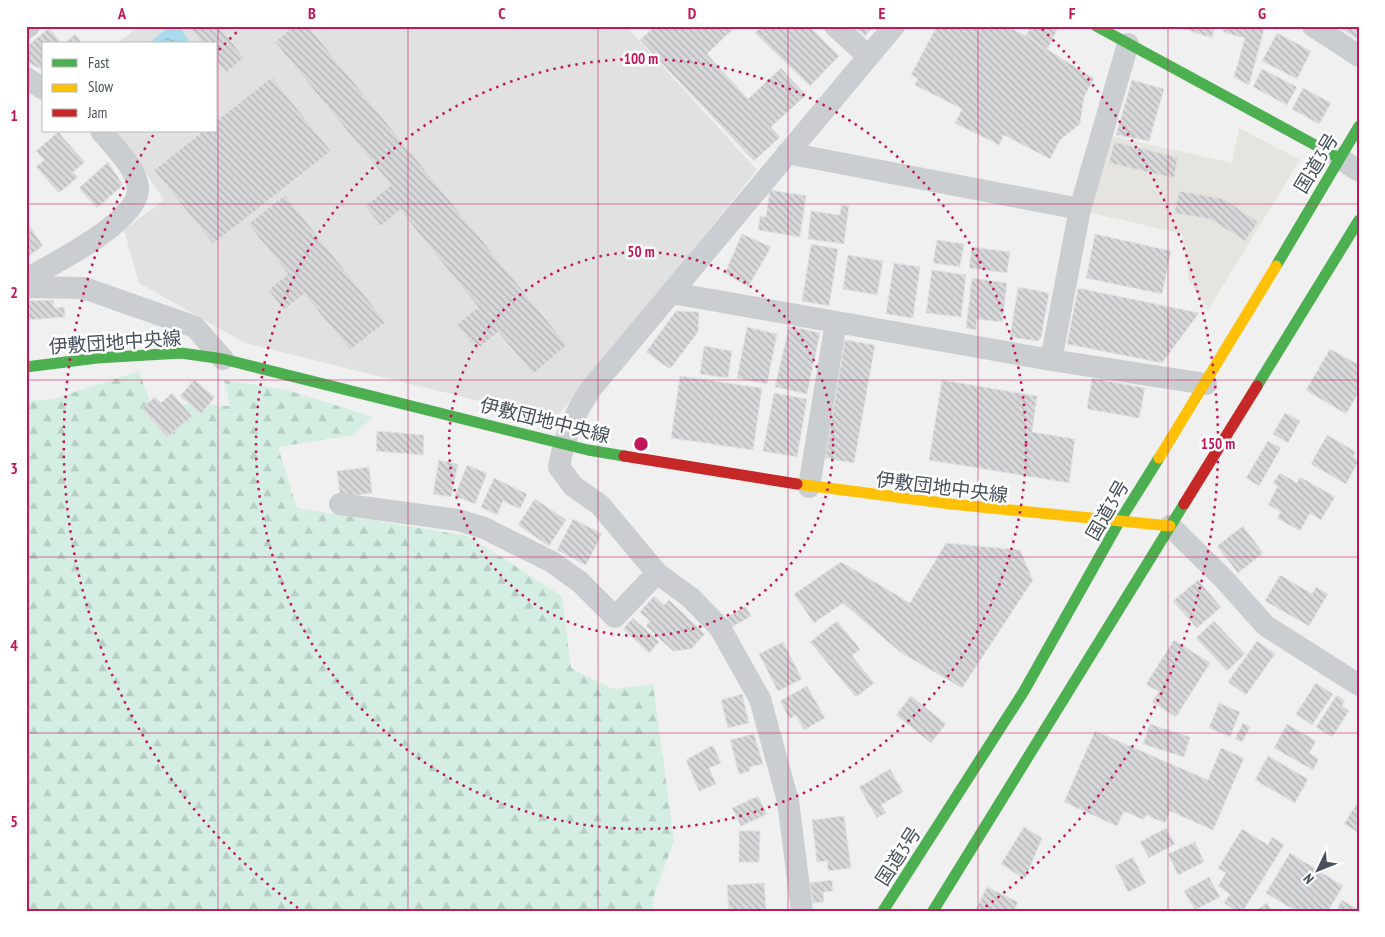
<svg xmlns="http://www.w3.org/2000/svg" width="1385" height="937" font-family="'PT Sans Narrow','Noto Sans JP',sans-serif">
<defs>
<pattern id="forest-firs" width="22" height="20" patternUnits="userSpaceOnUse" patternTransform="scale(1.25)"><rect width="22" height="20" fill="#d4efe1"/><path d="M5 1l3.5 6h-7zM16 11l3.5 6h-7z" fill="#b7cfc3"/></pattern>
<pattern id="water-ripples" width="26" height="14" patternUnits="userSpaceOnUse" patternTransform="scale(1.25)"><rect width="26" height="14" fill="#a9daed"/><path d="M2 4q2-2 4 0t4 0M15 11q2-2 4 0t4 0" fill="none" stroke="#8bb3c3"/></pattern>
<pattern id="building-back-hatch" width="6" height="6" patternUnits="userSpaceOnUse" patternTransform="scale(1.25)"><rect width="6" height="6" fill="#d8d8da"/><path d="M-1 5l2 2M0 0l6 6M5-1l2 2" fill="none" stroke="#b1b2b4"/></pattern>
</defs>
<rect width="100%" height="100%" fill="#f0f0f0"/>
<!-- commercial -->
<path fill="#e5e4de" d="M1239 128 1300 160 1208 310 1189 280 1182 234 1088 212 1111 136 1232 163Z"/>
<!-- education -->
<path fill="#e2e1e2" d="M139 26H626L757 170 563 410 552 419 245 343 139 283 124 230 164 200 131 151 113 131H216V44H116Z"/>
<!-- forest -->
<path fill="url(#forest-firs)" d="M139 371 152 407 186 404 230 406 224 380 287 390 373 417 353 435 278 447 297 508 468 536 562 596 571 668 613 689 653 684 674 841 653 898 654 911H26V401L53 399Z"/>
<!-- water -->
<path fill="url(#water-ripples)" d="M170 26H178L192 44H148Z"/>
<!-- building -->
<path fill="url(#building-back-hatch)" stroke="#e1e2e3" d="M188 26H219L244 58 226 73 216 61V44H202Z
M294 26H308L567 345 533 374 498 332 477 350 456 325 478 307 400 210 381 226 365 206 391 185 275 42Z
M655 26H736L707 54 748 99 781 68 806 95 771 127 780 137 754 161 640 40Z
M756 26H809L839 56 810 86 755 33 759 29Z
M854 26H874L865 36Z
M937 26H1006L1026 36 1094 79 1084 97 1080 124 1060 140 1050 159 1004 135 999 145 955 123 962 109 915 85 918 78 911 75Z
M1031 26H1048L1057 30 1047 50 1026 36Z
M1175 26H1215L1212 38Z
M1224 26H1265L1249 85 1234 77 1245 38 1223 32Z
M1337 26H1359V40Z
M49 28 62 44H44V71L26 61V47Z
M1277 33 1311 51 1297 79 1262 61Z
M75 34 83 44H64Z
M1262 69 1297 87 1287 105 1253 87Z
M272 77 331 151 213 244 154 170 203 131H216V121Z
M1132 80 1164 89 1149 141 1116 135Z
M1303 88 1331 103 1319 124 1292 109Z
M58 132 85 162 73 172 78 177 59 193 36 167 44 160 36 151Z
M1114 142 1178 157 1174 178 1109 163Z
M108 162 123 185 97 208 79 188Z
M770 190 806 196 800 237 758 230 760 216 766 217Z
M1179 191 1224 199 1258 222 1245 241 1210 219 1174 213Z
M285 195 386 322 350 350 304 294 284 310 268 290 288 274 248 224Z
M841 205 849 206 844 244 808 239 811 211 840 215Z
M26 221 43 246 26 258Z
M742 234 771 247 748 287 725 273Z
M1095 234 1171 251 1162 294 1086 278Z
M937 240 964 244 960 267 933 263Z
M811 244 838 249 829 306 802 301Z
M972 247 1010 252 1007 273 969 268Z
M848 255 883 261 877 295 843 289Z
M894 263 920 267 913 318 886 314Z
M932 270 966 275 961 317 926 313Z
M972 278 1007 283 1002 322 977 319 976 330 966 328Z
M1018 287 1049 293 1041 338 1038 341 1010 337Z
M1078 288 1199 313 1162 363 1067 344Z
M53 300 54 308 64 307 65 317 26 320V301Z
M676 311 699 312 698 332 670 369 646 352Z
M789 326 820 333 807 394 775 387Z
M747 327 777 334 767 384 737 378Z
M845 340 875 345 854 463 825 458Z
M704 346 732 351 728 378 700 374Z
M1330 349 1359 365V392L1346 414 1306 390Z
M680 376 762 388 753 450 671 438Z
M1092 378 1145 388 1139 418 1087 409Z
M194 380 215 397 201 414 180 396Z
M942 380 1037 396 1032 432 1075 439 1069 483 929 460Z
M172 393 192 416 167 437 142 408 155 397 161 403Z
M774 393 807 399 797 457 763 451Z
M1285 413 1300 421 1288 443 1273 434Z
M377 431 424 435 423 455 376 451Z
M1327 435 1356 452 1353 457 1359 460 1346 484 1311 464Z
M1268 441 1281 448 1259 486 1246 478Z
M439 460 458 464 451 497 433 494Z
M467 465 487 473 475 504 455 496Z
M369 467 372 493 340 497 337 471Z
M1280 473 1297 483 1300 477 1335 497 1321 520 1310 513 1300 531 1277 518 1281 512 1268 505 1278 486 1273 483Z
M494 478 527 494 520 509 503 501 497 515 481 507Z
M535 499 566 520 549 546 518 525Z
M573 519 602 534 586 565 557 550Z
M1243 526 1263 553 1238 573 1217 546Z
M946 543 1020 550 1033 580 962 688 900 652 843 603 814 623 794 594 841 562 910 603Z
M1280 575 1312 594 1316 587 1328 594 1309 626 1265 601Z
M1198 580 1221 607 1197 628 1173 601Z
M654 596 664 605 669 600 705 634 691 649 673 651 646 626 650 621 640 612Z
M745 606 751 616 732 627 726 618Z
M633 618 659 642 649 653 623 629Z
M837 621 860 649 852 656 874 683 856 697 810 642Z
M1214 621 1245 654 1227 671 1196 638Z
M1174 640 1210 663 1176 717 1152 702 1159 692 1146 684Z
M1257 641 1275 654 1246 695 1228 682Z
M783 642 802 679 778 691 759 654Z
M1316 683 1333 694 1312 725 1296 714Z
M807 686 825 718 804 730 796 715 790 719 780 701Z
M742 694 749 723 728 728 721 700Z
M1337 695 1345 701 1342 706 1349 711 1332 737 1316 727Z
M911 696 946 724 931 743 896 715Z
M1219 703 1240 712 1230 737 1209 728Z
M1243 723 1250 727 1242 742 1235 739Z
M1150 724 1190 737 1184 757 1143 744Z
M1287 724 1316 741 1309 753 1319 759 1313 770 1274 748Z
M1095 731 1208 780 1221 748 1244 758 1213 830 1170 811 1165 823 1146 815 1144 820 1124 811 1117 826 1064 802Z
M754 734 763 764 749 767 750 771 739 774 730 740Z
M713 745 721 763 709 768 716 784 699 791 686 760Z
M1268 756 1308 779 1295 803 1255 780Z
M890 769 903 792 881 805 886 813 877 818 859 787Z
M758 796 767 814 741 826 732 808Z
M1359 800V833L1344 824Z
M844 816 851 868 828 871 827 861 817 862 812 820Z
M1024 827 1042 838 1025 879 1001 864Z
M1166 828 1175 844 1149 858 1140 842Z
M1242 829 1268 845 1272 837 1284 845 1243 911H1236L1224 903 1230 894 1218 886 1226 873 1218 868Z
M739 831H760L759 862H739Z
M1195 842 1204 862 1178 875 1168 854Z
M1290 853 1343 886 1328 911H1296L1266 893Z
M1133 857 1146 883 1128 892 1115 866Z
M1209 877 1220 897 1195 910 1184 891Z
M832 880 833 891 823 892 824 902 813 903 810 883Z
M764 883 766 911H729L727 885Z
M987 887 1018 902 1014 911H975Z
M1342 900 1359 910V911H1336Z
M1267 903 1272 911H1255Z"/>
<g fill="none" stroke-linecap="round" stroke-linejoin="round">
<!-- street -->
<path stroke="#cbced1" stroke-width="22" d="M835 26 868 56
M1313 26 1359 56
M26 28 29 26
M26 78 44 89
M787 153 1080 209
M1339 158 1359 171
M26 279C53 264 140 221 138 188 137 169 113 145 101 131
M26 287 84 288 195 327 223 359
M672 293 1051 360 1206 384
M1051 360 1080 209 1128 44
M809 487 836 322
M340 504 458 520 484 528 552 562 580 582 615 617 657 573
M1170 526 1223 578 1266 626 1359 685
M802 911 788 801 760 699 720 628 691 598 657 573 600 505 573 486 559 467C564 437 574 415 590 390L894 26"/>
<!-- fast -->
<path stroke="#4caf50" stroke-width="11" d="M1096 26 1339 158
M1276 266 1359 126
M26 367 97 358 181 353 223 359 588 450 624 456
M1257 386 1359 220
M883 911 1024 691 1119 522 1159 458
M933 911 1184 504"/>
<!-- slow -->
<path stroke="#ffc107" stroke-width="11" d="M1159 458 1276 266
M797 484 951 504 1170 526"/>
<!-- jam -->
<path stroke="#c62828" stroke-width="11" d="M624 456 797 484
M1184 504 1257 386"/>
</g>
<!-- grid -->
<path fill="none" stroke="#c2185b" stroke-width="1" stroke-opacity="0.55" d="M218 26V911M408 26V911M598 26V911M788 26V911M978 26V911M1168 26V911M26 204H1359M26 380H1359M26 557H1359M26 733H1359"/>
<!-- distance rings -->
<g fill="none" stroke="#c2185b" stroke-width="2.5" stroke-dasharray="2.5 5">
<circle cx="641" cy="444" r="192"/>
<circle cx="641" cy="444" r="385"/>
<path d="M298 908A577 577 0 0 1 154 134M219 50A577 577 0 0 1 240 29M1042 29A577 577 0 0 1 984 908"/>
</g>
<g text-anchor="middle" stroke-width="5" stroke-linejoin="round" paint-order="stroke">
<!-- street labels -->
<g font-size="19" fill="#47515c" stroke="#fff">
<text transform="translate(1316 163) rotate(-59)" y="7">国道3号</text>
<text transform="translate(115 342) rotate(-4)" y="7">伊敷団地中央線</text>
<text transform="translate(545 420) rotate(14)" y="7">伊敷団地中央線</text>
<text transform="translate(942 487) rotate(7)" y="7">伊敷団地中央線</text>
<text transform="translate(1107 510) rotate(-60)" y="7">国道3号</text>
<text transform="translate(898 856) rotate(-57)" y="7">国道3号</text>
</g>
</g>
<circle cx="641" cy="444" r="8" fill="#c2185b" stroke="#fff" stroke-width="2.5"/>
<g font-size="15" text-anchor="middle" font-weight="bold" fill="#c2185b" stroke="#fff" stroke-width="5" stroke-linejoin="round" paint-order="stroke">
<text x="641" y="64">100 m</text>
<text x="641" y="257">50 m</text>
<text x="1218" y="449">150 m</text>
</g>
<!-- border -->
<rect width="1385" height="937" fill="none" stroke="#ffffff" stroke-width="55"/>
<!-- legend -->
<rect x="42" y="42" width="175" height="90" fill="#ffffff" stroke="#b5b9be"/>
<rect x="52" y="59" width="25" height="8" fill="#4caf50" stroke="#b5b9be"/>
<text x="88" y="68" font-size="15" fill="#47515c">Fast</text>
<rect x="52" y="84" width="25" height="8" fill="#ffc107" stroke="#b5b9be"/>
<text x="88" y="92" font-size="15" fill="#47515c">Slow</text>
<rect x="52" y="109" width="25" height="8" fill="#c62828" stroke="#b5b9be"/>
<text x="88" y="118" font-size="15" fill="#47515c">Jam</text>
<!-- north arrow -->
<g transform="translate(1318 870) rotate(227)" stroke="#ffffff" stroke-width="4" paint-order="stroke">
<path d="M0-4L9 19L0 12L-9 19Z" fill="#47515c"/>
<text y="-8" font-size="14" font-weight="bold" text-anchor="middle" fill="#47515c">N</text>
</g>
<rect x="28" y="28" width="1330" height="882" fill="none" stroke="#c2185b" stroke-width="2"/>
<g font-size="16" text-anchor="middle" font-weight="bold" fill="#c2185b">
<text x="122" y="19">A</text>
<text x="312" y="19">B</text>
<text x="502" y="19">C</text>
<text x="692" y="19">D</text>
<text x="882" y="19">E</text>
<text x="1072" y="19">F</text>
<text x="1262" y="19">G</text>
<text x="14" y="121">1</text>
<text x="14" y="298">2</text>
<text x="14" y="474">3</text>
<text x="14" y="651">4</text>
<text x="14" y="827">5</text>
</g>
</svg>
